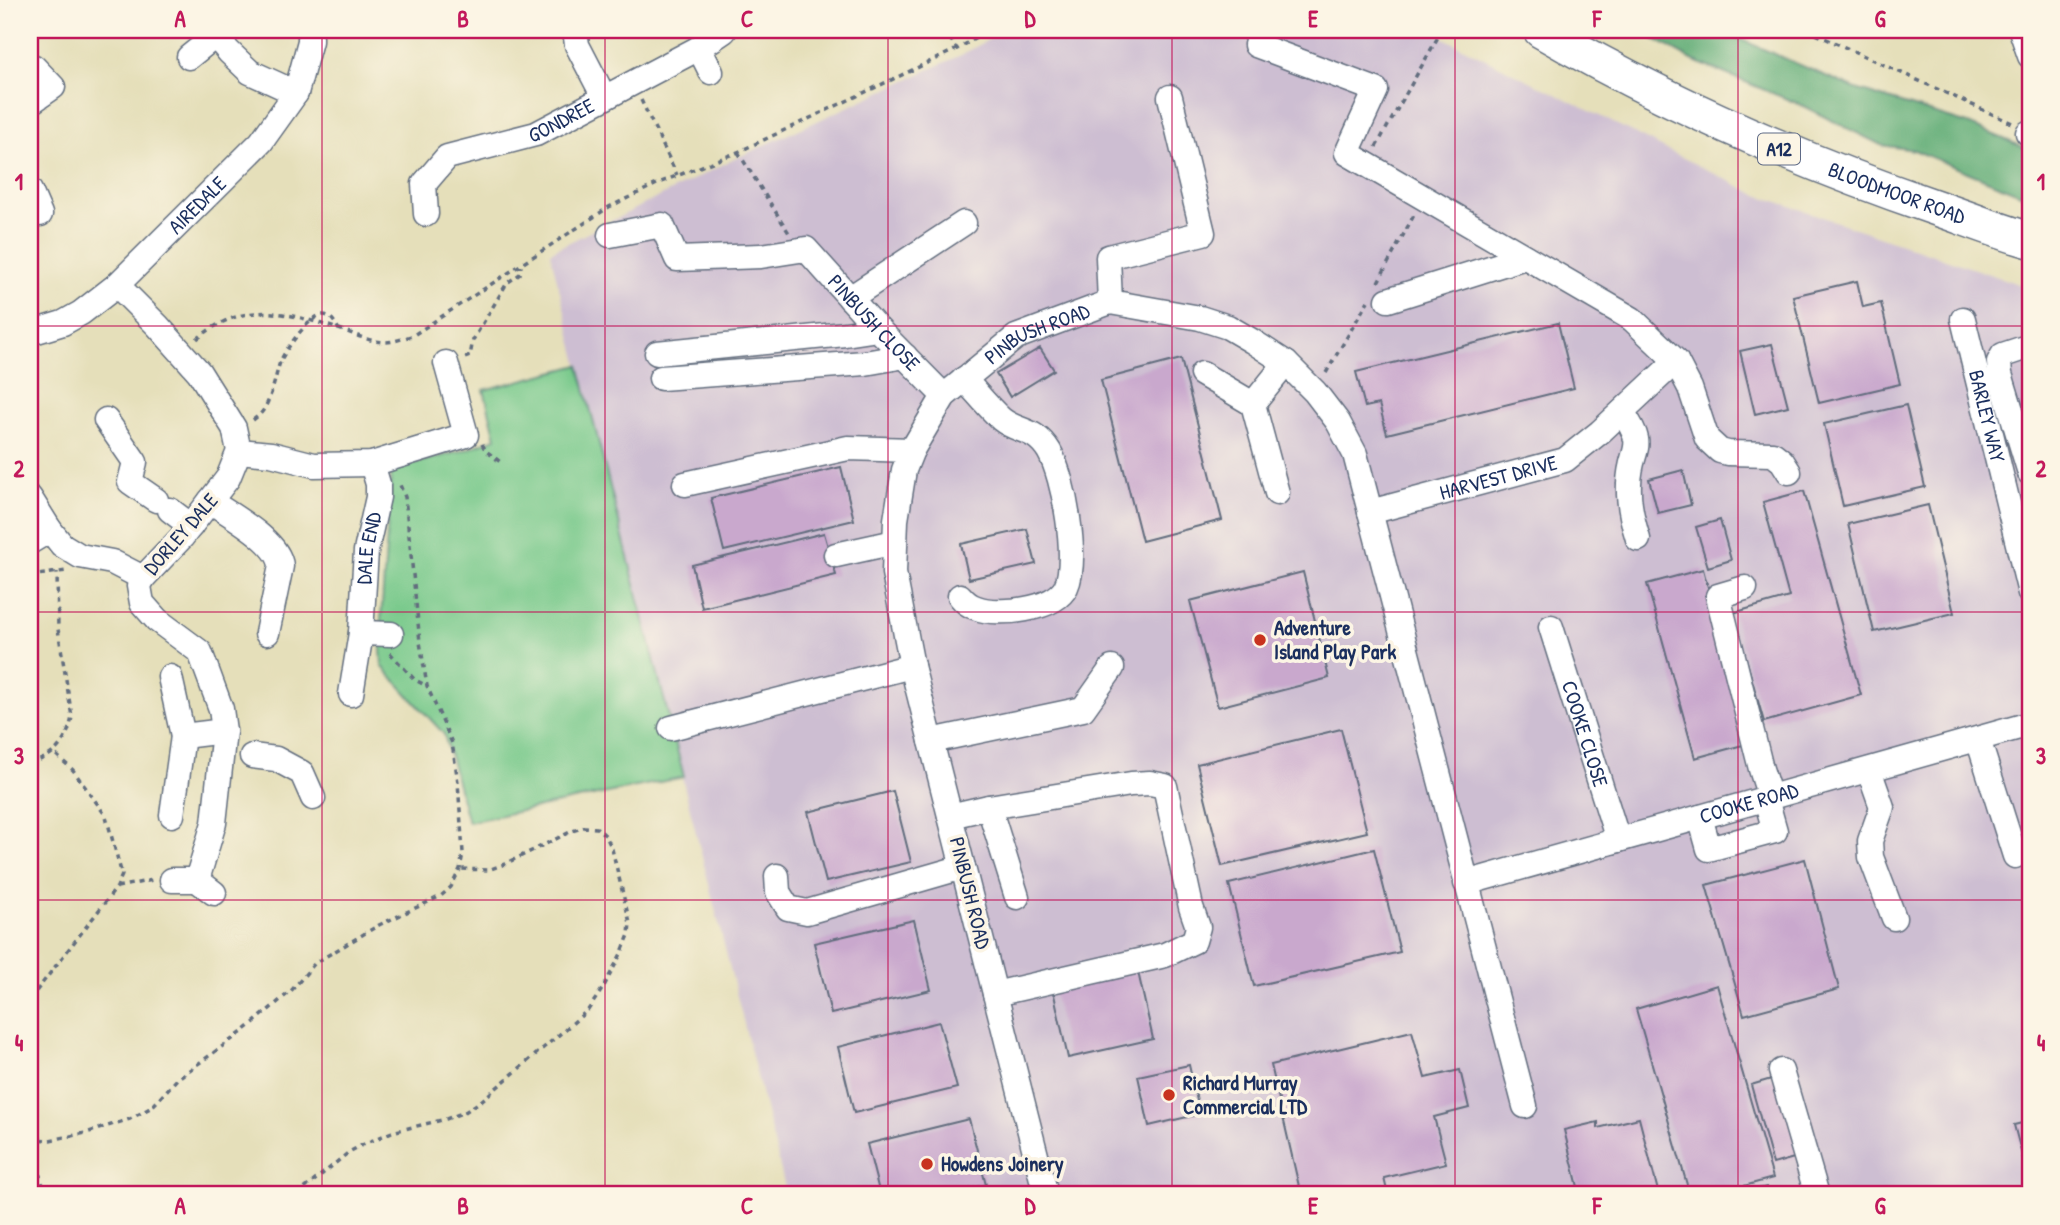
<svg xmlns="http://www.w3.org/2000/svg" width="2060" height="1225" font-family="'Patrick Hand',sans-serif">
<rect width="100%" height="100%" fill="#fcf5e5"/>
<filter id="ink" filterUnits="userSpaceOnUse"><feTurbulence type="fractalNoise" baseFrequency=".0143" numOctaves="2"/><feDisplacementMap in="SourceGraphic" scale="14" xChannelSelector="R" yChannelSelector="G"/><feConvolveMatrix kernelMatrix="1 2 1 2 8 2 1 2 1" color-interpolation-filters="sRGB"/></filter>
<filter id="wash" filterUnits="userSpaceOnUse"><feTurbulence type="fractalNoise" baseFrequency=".00686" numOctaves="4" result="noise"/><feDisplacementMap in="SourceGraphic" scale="28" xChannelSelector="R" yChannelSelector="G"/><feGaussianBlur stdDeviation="1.57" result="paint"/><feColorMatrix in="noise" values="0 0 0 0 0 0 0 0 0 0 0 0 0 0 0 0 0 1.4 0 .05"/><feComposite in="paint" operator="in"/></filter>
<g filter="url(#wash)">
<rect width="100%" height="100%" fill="#e5dfba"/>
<!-- industrial -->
<path fill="#cdbed2" d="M1006 30H1428L1755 194 2030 288V1195H787L550 252 730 161 961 55Z"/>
<!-- green -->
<path fill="#78c98b" stroke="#4a7c74" stroke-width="2" d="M579 365 684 777 468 822 444 734 382 666 380 634 391 475 397 468 465 450 496 438 484 390Z"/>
<!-- forest -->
<path fill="#62ad77" stroke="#3e6e6a" stroke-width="2" d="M1638 30H1719L1856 89 1968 124 2030 150V198L1914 150 1881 145 1799 104 1694 61Z"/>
<g id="blocks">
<!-- building -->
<path fill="#c9a8cd" d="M1857 281 1863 307 1881 303 1900 384 1819 403 1793 296Z
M1558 323 1574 388 1387 434 1379 404 1365 407 1356 372Z
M1772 344 1788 406 1755 414 1740 351Z
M1040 348 1054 370 1010 397 996 374Z
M1181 359 1222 520 1142 541 1101 380Z
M1906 405 1925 487 1843 506 1824 424Z
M841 467 854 520 724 551 711 498Z
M1683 470 1691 505 1658 513 1649 479Z
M1804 491 1861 695 1764 722 1733 613 1789 597 1763 502Z
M1928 505 1954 613 1874 632 1848 524Z
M1720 520 1731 560 1708 567 1696 527Z
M1027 529 1036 564 969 579 961 544Z
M824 533 836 575 702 608 692 565Z
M1703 569 1750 743 1695 758 1647 584Z
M1303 572 1329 678 1218 707 1190 601Z
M1341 729 1367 832 1222 866 1197 764Z
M893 791 911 862 826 882 808 812Z
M1374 849 1400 952 1254 986 1229 884Z
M1805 859 1839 989 1744 1015 1706 885Z
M914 920 931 990 831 1014 814 943Z
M1138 972 1153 1039 1068 1058 1053 990Z
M1717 985 1773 1178 1711 1195H1690L1636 1009Z
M939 1022 957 1088 854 1113 838 1047Z
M1412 1031 1425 1078 1460 1070 1469 1108 1434 1117 1446 1163 1384 1178 1388 1195H1301L1271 1065Z
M1189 1065 1200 1114 1149 1126 1138 1076Z
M1778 1077 1801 1156 1773 1164 1751 1085Z
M1639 1118 1659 1195H1580L1564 1130 1598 1122V1128Z
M969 1119 986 1185 945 1195H880L867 1144Z
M2030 1121V1174H2027L2014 1125Z
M1767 1187 1769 1195H1735V1194Z"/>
</g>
</g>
<g filter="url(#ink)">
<use href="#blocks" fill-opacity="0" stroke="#626d7e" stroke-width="2"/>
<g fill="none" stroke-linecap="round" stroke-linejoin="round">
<defs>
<g id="minor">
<path d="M210 30 229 52 250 72 296 93"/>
<path d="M575 30 577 45 604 97"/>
<path d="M2021 30 2030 56"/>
<path d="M1256 45 1376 90 1347 153 1632 319 1676 361 1690 388 1707 439 1720 451 1728 453 1773 454 1782 461 1789 472"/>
<path d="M699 48 711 72"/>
<path d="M189 57 215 36"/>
<path d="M30 103 53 87 34 67"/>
<path d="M2028 133 2030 132"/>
<path d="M30 191 40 214"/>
<path id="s1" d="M426 214 424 184 447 157 536 134 699 48 724 31"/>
<path id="s2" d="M610 235 662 225 677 259 761 256 806 249 878 329 944 396"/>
<path d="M117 285 158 326 199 372 234 428 239 451 228 478 182 537 143 578 139 586 142 603 157 620 200 652 221 709 224 731 214 823 197 880 214 893"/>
<path d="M850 298 964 223"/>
<path d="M1388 300 1525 257"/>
<path d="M1110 302 1108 257 1203 233 1170 97"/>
<path id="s3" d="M1963 319 2030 593"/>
<path id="s4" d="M30 333 63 323 81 313 117 285 261 142 296 93 310 41V30"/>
<path d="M2030 346 2003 355 1999 362 2000 374 2030 473"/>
<path d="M657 353 845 334 878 329"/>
<path d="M1202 374 1253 404"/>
<path d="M661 378 865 363 905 356"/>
<path d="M1622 412C1649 450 1630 446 1629 484 1628 502 1633 523 1638 539"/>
<path d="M106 420 135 462 130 482 156 500"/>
<path d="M239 451 271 454 314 465 372 464 466 435 446 363"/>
<path d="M685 484 848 448 912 450"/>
<path d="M1277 493 1253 404 1286 363"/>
<path d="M30 498 50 530 62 545 80 556 112 562 143 578"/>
<path d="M210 501C230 515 279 541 281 566L267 633"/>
<path d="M170 510 191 526"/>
<path id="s5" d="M1370 512 1565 460 1600 432 1676 361"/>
<path d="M30 542 50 530"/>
<path d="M836 555 895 542"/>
<path d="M1745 588 1718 596 1761 769 1770 797"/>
<path d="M960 596C965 602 969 606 977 608 998 616 1055 610 1066 587 1079 559 1064 477 1049 451 1034 427 1018 433 1001 419 988 407 976 392 964 379"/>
<path id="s6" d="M1551 627 1618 840"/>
<path d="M361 633 391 634"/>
<path d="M170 677 183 736 224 731"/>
<path id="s7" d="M351 694 361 633 366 551 378 497V484L372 464"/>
<path d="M671 728 912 666"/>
<path d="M1978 739 2015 856"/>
<path d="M931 741 1083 709 1112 668"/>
<path d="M252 756 276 759 302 773 313 798"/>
<path d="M1869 770 1882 807 1870 841 1871 857 1894 918"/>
<path d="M989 807 1131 784 1150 783 1165 786 1191 907 1198 927 1194 941 1165 955 995 994"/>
<path d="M172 815 183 736"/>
<path d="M950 816 989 807 1017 897"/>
<path d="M1700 817 1709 849 1775 831 1766 799"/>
<path d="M777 876 778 892 788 908 807 912 963 867"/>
<path d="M172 880H197"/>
<path id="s8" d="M1466 883 2030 724"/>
<path d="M1781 1071 1817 1195"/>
<path id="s9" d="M1046 1195 912 666 894 573 896 520 904 470 912 450 944 396 1016 337 1110 302 1200 318 1228 327 1252 341 1286 363 1315 392 1338 422 1355 454 1525 1106"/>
</g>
<g id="highway">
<path id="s10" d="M1541 30C1667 103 1797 160 1934 207 1966 218 1998 231 2030 240"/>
</g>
</defs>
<!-- minor casing -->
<use href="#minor" stroke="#626d7e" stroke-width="27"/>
<!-- highway casing -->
<use href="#highway" stroke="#626d7e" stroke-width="38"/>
<!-- path -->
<path stroke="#626d7e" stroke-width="3.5" stroke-dasharray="5 5" stroke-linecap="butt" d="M944 30 957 49 990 30
M1807 30 2012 123
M641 100 677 175
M1376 147 1442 30
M738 152 789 233
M1378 282 1414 215
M197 339C246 299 284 312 339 329 354 334 369 342 386 342 394 342 404 338 412 336L609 207 661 182 738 152 957 49
M465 358 470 356 473 340 507 283 520 274 521 266
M1326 373 1368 301
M253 420C257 417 261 414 264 409 273 394 275 377 280 362 285 350 311 313 324 315 332 316 335 323 339 330
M482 444 486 451 503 464
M30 576 66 571
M390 653 415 680 427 686
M30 763C55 757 67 742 72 717L58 629 57 572
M117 887 153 880
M30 999 117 887 122 875 106 816 73 770 54 753
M30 1139 50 1140 86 1133 130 1119 152 1107 177 1079 245 1030 291 991 315 963 379 925 441 896 451 887 460 869 463 853 458 782 452 743 427 686 420 642 405 497 400 485
M30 1144 46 1195
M297 1195 349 1152 366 1143 392 1132 446 1119 465 1112 481 1101 588 1010 603 988 622 952 629 935 630 923 612 849 606 836 597 828 585 827 572 831 505 864 488 870 460 869"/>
<!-- minor -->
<use href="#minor" stroke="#fff" stroke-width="24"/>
<!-- highway -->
<use href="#highway" stroke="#fff" stroke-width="35"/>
</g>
</g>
<!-- grid -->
<path fill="none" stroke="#c2185b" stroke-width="2" stroke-opacity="0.55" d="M322 30V1195M605 30V1195M888 30V1195M1172 30V1195M1455 30V1195M1738 30V1195M30 326H2030M30 612H2030M30 900H2030"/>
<!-- markers -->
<g fill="#c8321e" stroke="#fcf5e5" stroke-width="2.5">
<circle cx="1260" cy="640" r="7"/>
<circle cx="1169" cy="1095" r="7"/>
<circle cx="927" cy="1164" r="7"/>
</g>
<g text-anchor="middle" stroke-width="7" stroke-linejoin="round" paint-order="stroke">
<!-- shield labels -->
<rect fill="#fcf5e5" stroke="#5e6a86" stroke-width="2" x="1758" y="133.5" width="42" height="31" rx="5"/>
<g font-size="19" font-weight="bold" fill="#1b2f5e">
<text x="1779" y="156">A12</text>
</g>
<!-- street labels -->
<g font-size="21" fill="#1b2f5e" stroke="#fcf5e5">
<text dy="7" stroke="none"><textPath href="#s1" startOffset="186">GONDREE</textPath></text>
<text dy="7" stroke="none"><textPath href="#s10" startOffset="392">BLOODMOOR ROAD</textPath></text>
<text dy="7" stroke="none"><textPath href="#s4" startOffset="214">AIREDALE</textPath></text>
<text dy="7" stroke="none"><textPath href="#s2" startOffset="320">PINBUSH CLOSE</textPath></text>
<text dy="7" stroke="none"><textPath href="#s9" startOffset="942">PINBUSH ROAD</textPath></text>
<text dy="7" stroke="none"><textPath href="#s3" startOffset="100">BARLEY WAY</textPath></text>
<text dy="7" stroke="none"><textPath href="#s5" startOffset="133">HARVEST DRIVE</textPath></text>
<text transform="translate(181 534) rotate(-49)" y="7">DORLEY DALE</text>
<text dy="7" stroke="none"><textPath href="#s7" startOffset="147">DALE END</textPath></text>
<text dy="7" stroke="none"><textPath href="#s6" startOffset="112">COOKE CLOSE</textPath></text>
<text dy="7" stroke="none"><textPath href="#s8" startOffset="294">COOKE ROAD</textPath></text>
<text transform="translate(970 893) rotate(76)" y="7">PINBUSH ROAD</text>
</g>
<!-- poi labels -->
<g font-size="21" font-weight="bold" fill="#1b2f5e" stroke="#fcf5e5" text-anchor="start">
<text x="1274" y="635">Adventure<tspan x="1274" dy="24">Island Play Park</tspan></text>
<text x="1183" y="1090">Richard Murray<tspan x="1183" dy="24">Commercial LTD</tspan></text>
<text x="941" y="1171">Howdens Joinery</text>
</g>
</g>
<!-- margin -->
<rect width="2060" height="1225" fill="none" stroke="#fcf5e5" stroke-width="77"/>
<rect x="38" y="38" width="1984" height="1148" fill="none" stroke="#c2185b" stroke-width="2.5"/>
<g font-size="23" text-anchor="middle" font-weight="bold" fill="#c2185b">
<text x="180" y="27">A</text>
<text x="463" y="27">B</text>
<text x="747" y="27">C</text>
<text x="1030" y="27">D</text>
<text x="1313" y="27">E</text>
<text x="1597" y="27">F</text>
<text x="1880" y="27">G</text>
<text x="19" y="190">1</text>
<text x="2041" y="190">1</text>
<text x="19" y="477">2</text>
<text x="2041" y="477">2</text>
<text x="19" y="764">3</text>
<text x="2041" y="764">3</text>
<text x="19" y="1051">4</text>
<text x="2041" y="1051">4</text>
<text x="180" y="1214">A</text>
<text x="463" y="1214">B</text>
<text x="747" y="1214">C</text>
<text x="1030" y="1214">D</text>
<text x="1313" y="1214">E</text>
<text x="1597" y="1214">F</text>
<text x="1880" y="1214">G</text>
</g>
</svg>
